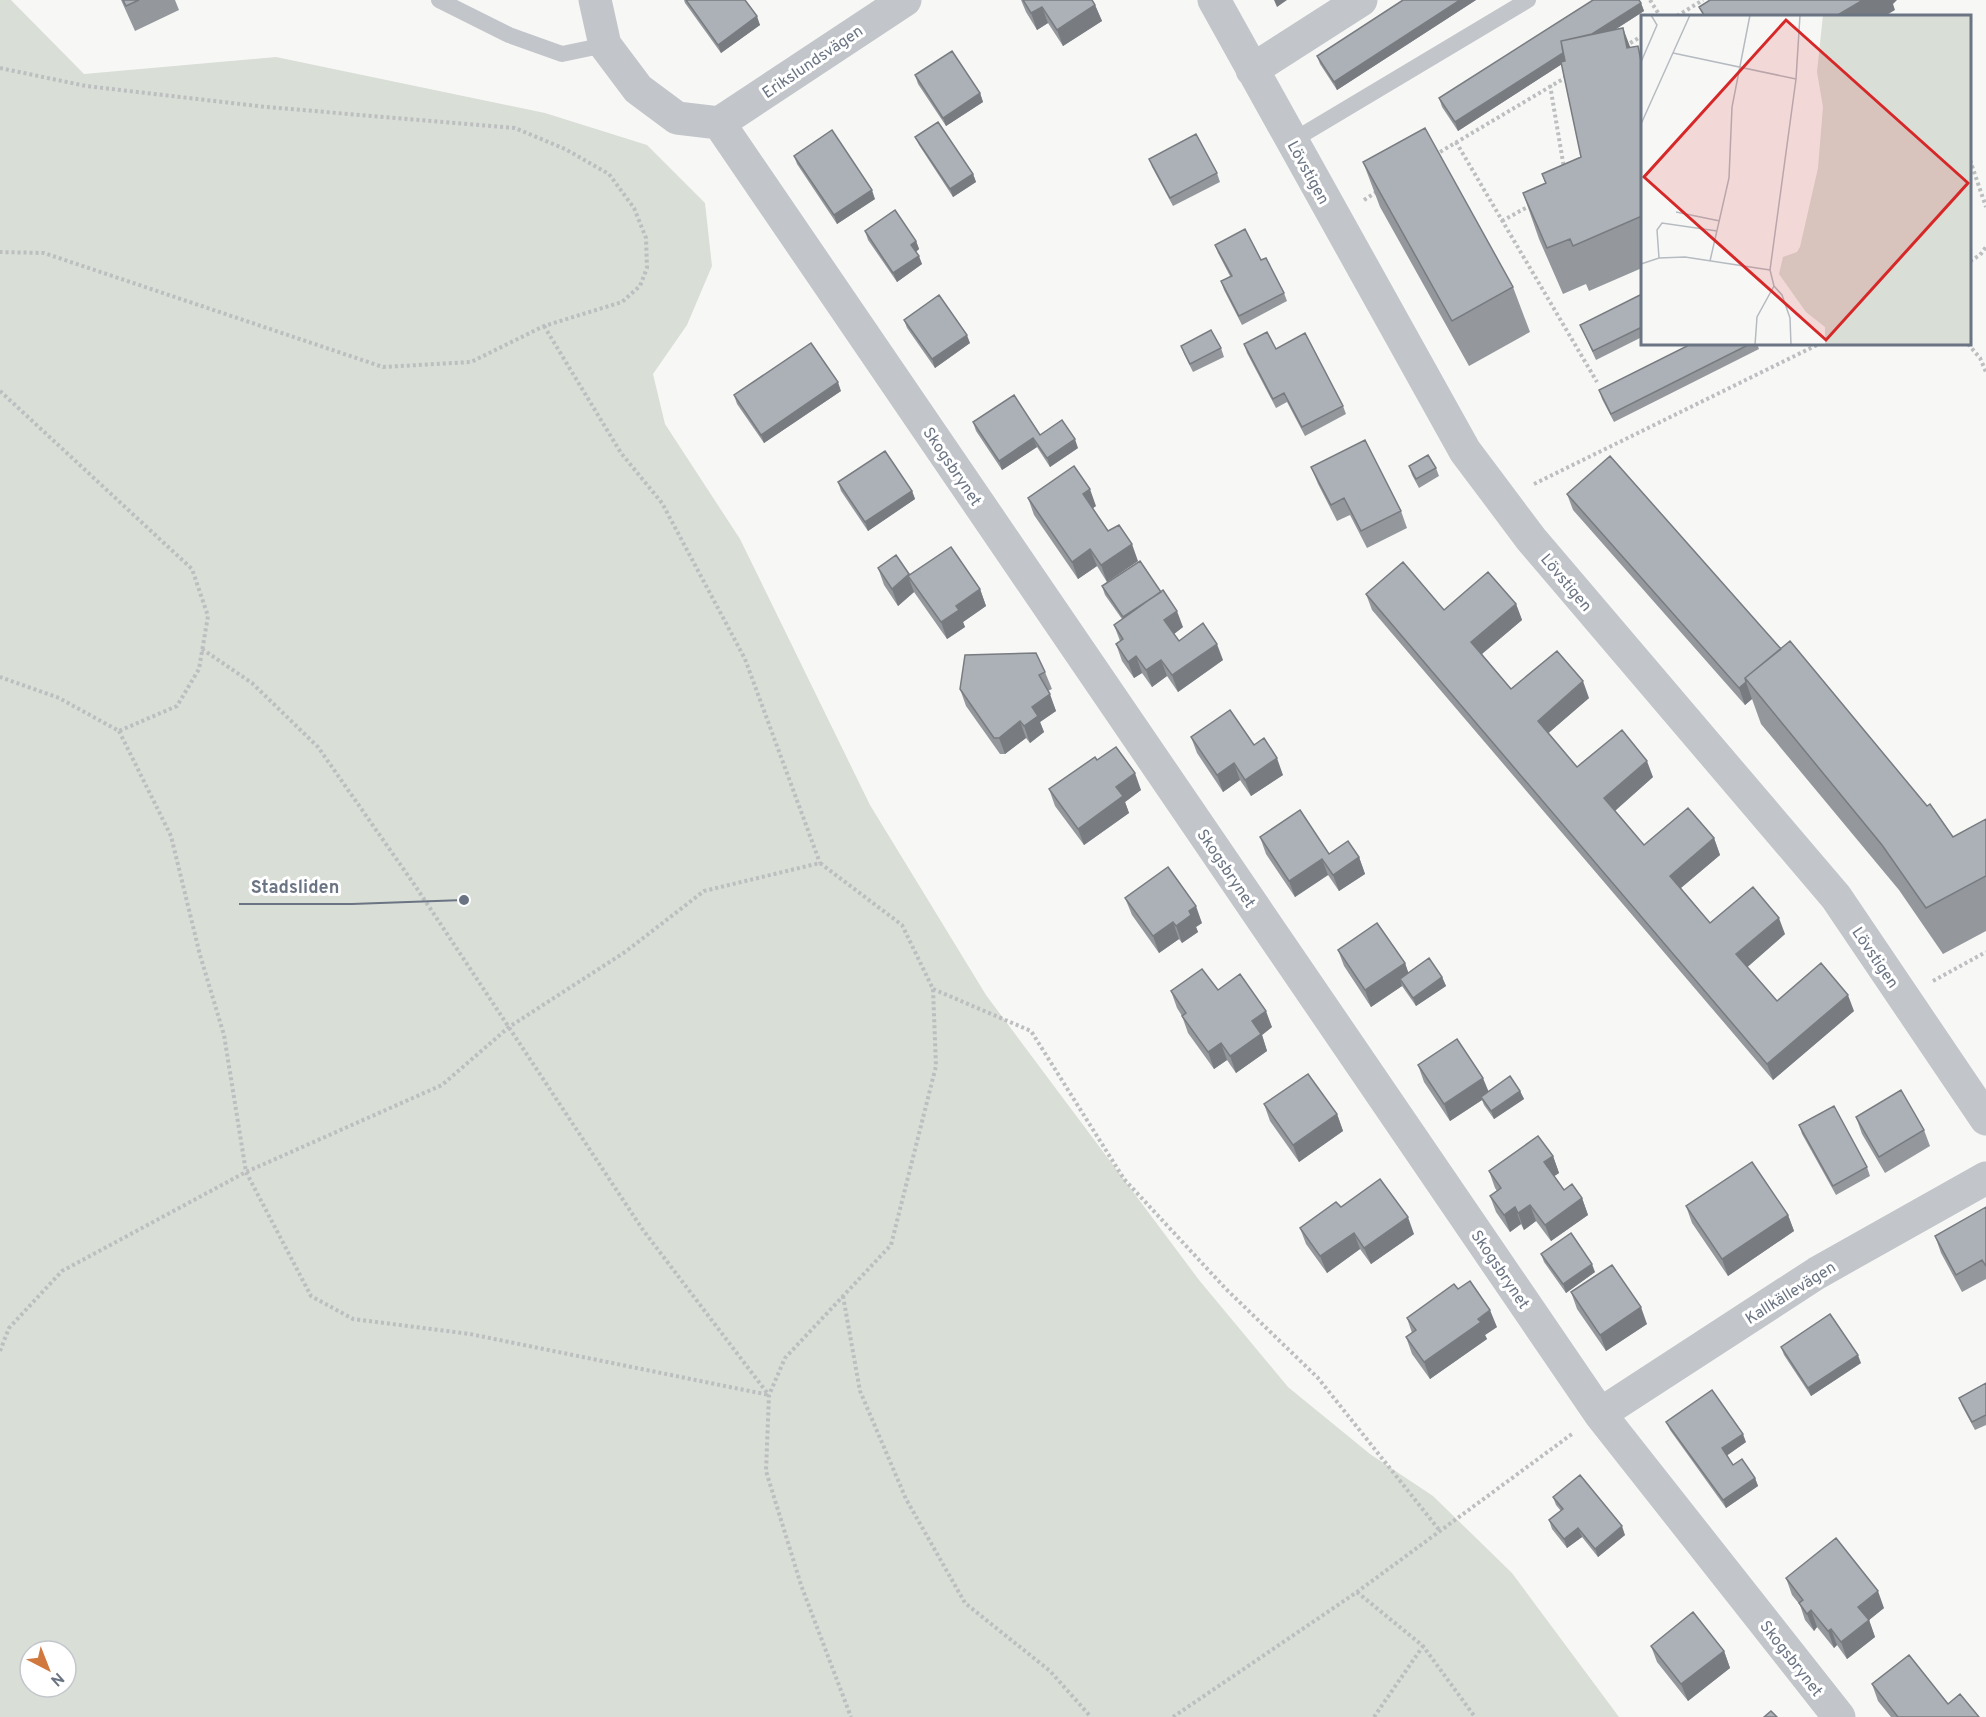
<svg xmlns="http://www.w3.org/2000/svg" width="1986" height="1717" font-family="Overpass,sans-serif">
<rect width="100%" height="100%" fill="#f7f8f6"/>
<!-- green -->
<path fill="#d9ded7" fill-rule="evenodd" d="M0 0H11L84 74 276 57 545 113 647 145 705 203 712 266 687 325 653 374 665 424 740 539 870 805 986 995 1199 1280 1288 1387 1370 1454 1433 1496 1512 1573 1619 1717H0ZM30 1651H66V1687H30Z"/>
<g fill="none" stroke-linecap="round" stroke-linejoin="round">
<!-- path -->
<path stroke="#bcbec0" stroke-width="4" stroke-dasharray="3 3" stroke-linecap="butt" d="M1650 0 1660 16
M1677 16 1703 0
M1625 46 1642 36
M0 68 86 86 266 107 515 128 565 149 609 174 634 208 646 238 647 268 640 286 622 302 544 326 471 362 383 367 44 253 0 252
M1550 85 1564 168
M1456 142 1597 382
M1435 155 1568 76
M1970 160 1986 207
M1364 200 1378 191
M1502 221 1531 205
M1970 261 1980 255 1986 247
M544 326 621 453 662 503 745 659 820 863
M1968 344 1980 358 1986 372
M0 391 192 569 208 616 199 669 177 706 119 731 59 698 0 677
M1534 484 1819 344
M202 649 252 683 318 747 416 887 643 1230 768 1394
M119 731 171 836 200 955 224 1035 246 1172 311 1296 353 1319 470 1334 769 1395
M1933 981 1986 952
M933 989 1031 1031 1124 1179 1226 1289 1318 1378 1440 1531
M843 1296 860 1391 906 1499 965 1603 1050 1671 1091 1717
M0 1351 9 1328 62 1271 246 1172 442 1085 509 1027 625 952 704 891 820 863 902 925 933 989 936 1066 891 1245 785 1358 769 1395 766 1471 801 1585 851 1717
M1357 1592 1423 1646 1475 1717
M1173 1717 1357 1592 1572 1434
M1374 1717 1423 1646"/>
<!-- service -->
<path stroke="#c2c5c9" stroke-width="16" d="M439 0 509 35 562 54 605 45
M1292 141 1528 0"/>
<!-- minor -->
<path stroke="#c2c5c9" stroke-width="33" d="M595 0 605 45 638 89 677 118 719 123 1600 1414 1839 1717
M1214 0 1465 451 1531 539 1836 897 1986 1119
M1252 70 1361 0
M719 123 905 0
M1600 1414 1817 1273 1986 1178"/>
</g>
<!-- wall -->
<path fill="#94989d" d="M121 0H175L179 10 135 31Z
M684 0H745L760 25 721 53 685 3Z
M1021 0H1092L1095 5 1102 21 1063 46 1048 23 1037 30 1026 12Z
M1403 0H1476L1337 90 1320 64 1317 56Z
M1641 3 1644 11 1616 29 1630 47 1642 57V268L1589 291 1586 284 1563 294 1539 239 1523 193 1545 183 1542 174 1581 157 1562 64 1458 131 1442 107 1439 98Z
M915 75 980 93 983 102 946 126 918 84Z
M915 137 973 174 976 182 953 197 919 145Z
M794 156 875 199 837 224 797 164Z
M1149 159 1217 173 1220 182 1173 206 1152 167Z
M1363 162 1513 287 1530 332 1469 366 1380 207Z
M865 231 916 241 919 249 916 252 922 264 897 282 868 240Z
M1215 245 1284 293 1287 301 1242 325 1224 290 1221 281 1230 276 1218 253Z
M1642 294V337L1596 360 1580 325Z
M904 320 970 343 935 368 907 328Z
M1244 344 1276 349 1343 406 1346 414 1305 436 1287 402 1276 408 1247 353Z
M1691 344H1757L1759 349 1614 422 1602 399 1599 390Z
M1181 346 1221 348 1224 357 1193 372 1184 354Z
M841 391 764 443 737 404 734 395Z
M973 422 1040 435 1078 448 1050 467 1037 447 1002 470 976 431Z
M1409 466 1436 468 1439 476 1419 488 1412 475Z
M1311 467 1401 511 1407 528 1367 548 1350 515 1337 521 1318 484Z
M838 482 912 491 915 499 868 531 841 491Z
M1567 494 1781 649 1953 837 1986 819V931L1943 954 1899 890 1761 724 1752 699 1745 705 1573 510Z
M1028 498 1096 506 1092 508 1108 531 1138 561 1107 582 1097 566 1078 579 1034 515Z
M878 568 980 589 986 606 963 622 965 627 947 639 914 592 898 606 884 585Z
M1102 586 1183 627 1174 634 1179 641 1223 660 1178 692 1167 676 1152 687 1142 673 1134 678 1122 661 1116 644 1120 641 1114 625 1122 619 1105 595Z
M1366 594 1444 610 1516 604 1522 620 1482 654 1511 689 1589 698 1548 733 1577 767 1653 777 1615 811 1644 845 1714 838 1720 855 1681 888 1710 923 1785 934 1747 967 1777 1001 1854 1011 1773 1080 1372 610Z
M1045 672 1052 689 1048 691 1056 711 1040 722 1044 732 1030 743 1026 738 1005 754H1000L966 706 960 689Z
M1191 737 1254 745 1283 775 1251 796 1240 780 1223 792 1197 753Z
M1097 760 1141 790 1125 802 1129 813 1084 845 1055 806 1049 789Z
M1260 837 1329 854 1359 857 1365 874 1339 891 1328 875 1295 897 1266 854Z
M1125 898 1202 923 1196 927 1198 932 1182 943 1179 939 1159 953 1132 915Z
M1338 950 1405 963 1408 973 1442 977 1446 986 1416 1006 1402 986 1371 1007 1344 966Z
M1218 990 1272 1027 1262 1035 1267 1051 1236 1073 1227 1060 1214 1069 1188 1033 1182 1016 1177 1008 1171 991Z
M1418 1065 1488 1092 1520 1091 1524 1099 1494 1119 1484 1105 1482 1100 1450 1121 1424 1082Z
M1264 1104 1337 1114 1343 1131 1299 1162 1270 1121Z
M1856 1117 1924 1130 1930 1146 1885 1173 1862 1134Z
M1799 1125 1867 1167 1870 1176 1836 1195 1802 1134Z
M1553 1156 1559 1173 1554 1176 1564 1190 1582 1198 1588 1215 1551 1241 1536 1221 1524 1230 1521 1224 1510 1232 1496 1212 1490 1196 1497 1191 1495 1188 1489 1171Z
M1686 1206 1788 1215 1794 1231 1728 1276 1692 1223Z
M1341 1207 1414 1234 1371 1264 1360 1249 1327 1273 1306 1244 1300 1228Z
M1986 1207V1279L1962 1292 1941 1253 1935 1236Z
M1541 1254 1595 1272 1566 1293 1544 1262Z
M1571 1292 1647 1324 1606 1351 1577 1309Z
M1407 1318 1497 1327 1485 1335 1487 1339 1430 1379 1412 1354 1406 1337 1412 1333Z
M1781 1347 1861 1363 1811 1396 1784 1355Z
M1986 1383V1425L1975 1430 1962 1406 1959 1398Z
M1666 1422 1746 1442 1727 1455 1733 1465 1755 1478 1758 1486 1726 1508 1670 1430Z
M1553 1497 1625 1535 1598 1557 1582 1537 1567 1548 1552 1529 1549 1520 1561 1511 1556 1505Z
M1786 1578 1884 1608 1869 1620 1875 1637 1847 1659 1837 1645 1834 1648 1817 1627 1814 1631 1805 1620 1800 1605 1792 1595Z
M1651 1646 1724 1651 1730 1668 1688 1701 1657 1662Z
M1872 1684 1948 1704 1979 1717H1891L1878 1701Z"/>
<!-- shaded-wall -->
<path fill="#787c80" d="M1274 0H1287L1277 7Z
M1460 0H1476L1337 90 1334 82Z
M1863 0H1897L1893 4 1895 10 1885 16H1836Z
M1641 3 1644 11 1458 131 1455 122Z
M1095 5 1102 21 1063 46 1057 30Z
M1042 7 1048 23 1037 30 1031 13Z
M757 16 760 25 721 53 718 45Z
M1623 28 1640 73 1627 48Z
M980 93 983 102 946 126 943 118Z
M973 174 976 182 953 197 950 189Z
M872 190 875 199 837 224 834 215Z
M916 241 919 249 914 253 911 245Z
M919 256 922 264 897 282 893 273Z
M967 335 970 343 935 368 932 359Z
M838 382 841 391 764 443 761 435Z
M1033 438 1037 447 1002 470 999 461Z
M1075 439 1078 448 1050 467 1047 458Z
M1090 489 1096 506 1089 511 1083 494Z
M912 491 915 499 868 531 865 522Z
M1132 544 1138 561 1107 582 1101 565Z
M1090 549 1097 566 1078 579 1072 562Z
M909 574 911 581 908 576 914 592 898 606 892 589Z
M980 589 986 606 963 622 965 627 947 639 941 622 956 606Z
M1516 604 1522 620 1477 658 1471 642Z
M1177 611 1183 627 1170 637 1164 620Z
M1217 644 1223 660 1178 692 1172 675Z
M1136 656 1142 673 1134 678 1128 662Z
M1161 660 1167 676 1152 687 1146 670Z
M1583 681 1589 698 1544 737 1538 721Z
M1746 682 1752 699 1745 705 1739 688Z
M1050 694 1056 711 1040 722 1044 732 1030 743 1024 726 1032 707Z
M1020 721 1026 738 1005 754 999 738Z
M1277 758 1283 775 1251 796 1245 780Z
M1647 761 1653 777 1610 815 1604 798Z
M1234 763 1240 780 1223 792 1217 775Z
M1135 773 1141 790 1125 802 1129 813 1084 845 1078 829 1116 787Z
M1714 838 1720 855 1676 892 1670 876Z
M1359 857 1365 874 1339 891 1333 875Z
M1322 859 1328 875 1295 897 1289 881Z
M1196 906 1202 923 1196 927 1198 932 1182 943 1176 926 1189 911Z
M1779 918 1785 934 1743 971 1736 954Z
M1173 922 1179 939 1159 953 1153 936Z
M1405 963 1411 980 1400 979 1402 986 1371 1007 1365 990Z
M1442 977 1446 986 1416 1006 1413 998Z
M1848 995 1854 1011 1773 1080 1767 1064Z
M1266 1011 1272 1027 1262 1035 1267 1051 1236 1073 1230 1056 1252 1021Z
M1221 1043 1227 1060 1214 1069 1208 1052Z
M1483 1078 1490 1095 1481 1097 1482 1100 1450 1121 1444 1104Z
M1520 1091 1524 1099 1494 1119 1491 1111Z
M1337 1114 1343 1131 1299 1162 1293 1145Z
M1553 1156 1559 1173 1550 1179 1544 1162Z
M1582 1198 1588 1215 1551 1241 1545 1225Z
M1530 1205 1536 1221 1524 1230 1518 1213Z
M1515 1207 1521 1224 1510 1232 1504 1215Z
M1788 1215 1794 1231 1728 1276 1722 1259Z
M1408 1217 1414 1234 1371 1264 1364 1248Z
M1354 1233 1360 1249 1327 1273 1320 1256Z
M1592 1264 1595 1272 1566 1293 1563 1284Z
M1641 1307 1647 1324 1606 1351 1600 1335Z
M1490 1310 1497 1327 1485 1335 1487 1339 1430 1379 1424 1362Z
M1858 1355 1861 1363 1811 1396 1808 1388Z
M1743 1434 1746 1442 1725 1457 1722 1448Z
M1755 1478 1758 1486 1726 1508 1723 1500Z
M1622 1526 1625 1535 1598 1557 1595 1549Z
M1578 1528 1582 1537 1567 1548 1564 1539Z
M1878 1591 1884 1608 1869 1620 1875 1637 1847 1659 1841 1642 1858 1607Z
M1811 1610 1817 1627 1814 1631 1807 1614Z
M1831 1629 1837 1645 1834 1648 1828 1631Z
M1724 1651 1730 1668 1688 1701 1681 1684Z"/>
<!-- building -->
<path fill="#acb1b7" stroke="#787c80" stroke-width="1.5" d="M123 0H139L126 6Z
M686 0H745L757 16 718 45Z
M1023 0H1092L1095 5 1057 30 1042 7 1031 13Z
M1403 0H1460L1334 82 1317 56Z
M1593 0H1639L1641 3 1592 34 1561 41 1563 53 1455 122 1439 98Z
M1710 0H1863L1836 16H1702L1704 15 1699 7Z
M1623 28 1627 48 1638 46 1642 66V216L1573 246 1570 239 1547 248 1523 193 1546 183 1542 174 1581 157 1561 62 1565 61 1561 41Z
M952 51 980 93 943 118 915 75Z
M938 122 973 174 950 189 915 137Z
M1425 128 1513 287 1452 321 1363 162Z
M832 130 872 190 834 215 794 156Z
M1196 134 1217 173 1170 198 1149 159Z
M895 210 916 241 911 245 919 256 893 273 865 231Z
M1245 229 1261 260 1266 258 1284 293 1239 316 1221 281 1232 276 1215 245Z
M1642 294V327L1593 351 1580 325Z
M939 295 967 335 932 359 904 320Z
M1211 330 1221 348 1190 364 1181 346Z
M1267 332 1276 349 1305 333 1343 406 1302 427 1284 393 1273 399 1244 344Z
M811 343 838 382 761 435 734 395Z
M1691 344H1750L1611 414 1599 390Z
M1014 395 1040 435 1062 420 1075 439 1047 458 1033 438 999 461 973 422Z
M1365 440 1401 511 1361 531 1344 498 1331 505 1311 467Z
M885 451 912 491 865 522 838 482Z
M1428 455 1436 468 1416 479 1409 466Z
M1610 456 1781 649 1745 678 1746 682 1739 688 1567 494Z
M1074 466 1090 489 1083 494 1108 531 1119 525 1132 544 1101 565 1090 549 1072 562 1028 498Z
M951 547 980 589 956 606 959 610 941 622 908 576Z
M896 555 909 574 892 589 878 568Z
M1140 561 1161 592 1123 617 1102 586Z
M1403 562 1444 610 1488 572 1516 604 1471 642 1511 689 1557 651 1583 681 1538 721 1577 767 1622 730 1647 761 1604 798 1644 845 1688 808 1714 838 1670 876 1710 923 1753 887 1779 918 1736 954 1777 1001 1821 963 1848 995 1767 1064 1366 594Z
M1163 590 1177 611 1164 620 1179 641 1203 623 1217 644 1172 675 1161 660 1146 670 1136 656 1128 662 1116 644 1123 639 1114 625Z
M1790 641 1927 806 1930 804 1953 837 1986 819V876L1926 908 1882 845 1745 678Z
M1036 653 1045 672 1039 675 1050 694 1032 707 1038 716 1024 726 1020 721 999 738H994L960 689 965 655Z
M1230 710 1254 745 1264 738 1277 758 1245 780 1234 763 1217 775 1191 737Z
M1116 747 1135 773 1116 787 1123 796 1078 829 1049 789 1095 757 1097 760Z
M1300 810 1329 854 1348 841 1359 857 1333 875 1322 859 1289 881 1260 837Z
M1168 867 1196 906 1189 911 1191 915 1176 926 1173 922 1153 936 1125 898Z
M1377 923 1405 963 1365 990 1338 950Z
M1429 958 1442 977 1413 998 1400 979Z
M1202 969 1218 990 1240 974 1266 1011 1252 1021 1261 1034 1230 1056 1221 1043 1208 1052 1182 1016 1186 1013 1171 991Z
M1457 1039 1483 1078 1444 1104 1418 1065Z
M1308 1074 1337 1114 1293 1145 1264 1104Z
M1510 1076 1520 1091 1491 1111 1481 1097Z
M1901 1090 1924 1130 1879 1157 1856 1117Z
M1834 1106 1867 1167 1833 1186 1799 1125Z
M1538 1136 1553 1156 1544 1162 1564 1190 1572 1184 1582 1198 1545 1225 1530 1205 1518 1213 1515 1207 1504 1215 1490 1196 1501 1188 1489 1171Z
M1752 1162 1788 1215 1722 1259 1686 1206Z
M1380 1179 1408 1217 1364 1248 1354 1233 1320 1256 1300 1228 1336 1202 1341 1207Z
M1986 1207V1266L1982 1260 1956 1275 1935 1236Z
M1571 1233 1592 1264 1563 1284 1541 1254Z
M1612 1265 1641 1307 1600 1335 1571 1292Z
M1470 1281 1490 1310 1478 1319 1481 1322 1424 1362 1406 1337 1416 1330 1407 1318 1454 1284 1458 1289Z
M1830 1314 1858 1355 1808 1388 1781 1347Z
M1986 1383V1415L1972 1422 1959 1398Z
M1712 1390 1743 1434 1722 1448 1733 1465 1742 1459 1755 1478 1723 1500 1666 1422Z
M1580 1475 1622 1526 1595 1549 1578 1528 1564 1539 1549 1520 1563 1509 1553 1497Z
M1836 1538 1878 1591 1858 1607 1869 1620 1841 1642 1831 1629 1828 1631 1811 1610 1807 1614 1799 1603 1803 1600 1786 1578Z
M1693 1612 1724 1651 1681 1684 1651 1646Z
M1909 1655 1948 1704 1960 1694 1979 1717H1898L1872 1684Z
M1771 1711 1777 1717H1764Z"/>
<g text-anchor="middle" stroke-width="6" stroke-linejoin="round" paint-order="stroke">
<!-- street labels -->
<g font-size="16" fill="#6a7483" stroke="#fff">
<text transform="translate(812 61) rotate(-34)" y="6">Erikslundsvägen</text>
<text transform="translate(1309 172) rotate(61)" y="6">Lövstigen</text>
<text transform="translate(953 466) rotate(56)" y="6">Skogsbrynet</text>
<text transform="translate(1567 582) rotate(50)" y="6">Lövstigen</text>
<text transform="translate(1227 868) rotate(56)" y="6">Skogsbrynet</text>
<text transform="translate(1876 957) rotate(56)" y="6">Lövstigen</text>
<text transform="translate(1501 1269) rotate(56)" y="6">Skogsbrynet</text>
<text transform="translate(1790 1292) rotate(-32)" y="6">Kallkällevägen</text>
<text transform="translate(1792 1658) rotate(52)" y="6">Skogsbrynet</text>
</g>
</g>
<!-- overview -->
<g transform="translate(1641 15)">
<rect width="330" height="330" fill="#f7f8f6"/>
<path d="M182 0H330V330H184V312L165 297 138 259 142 242 156 237 159 232 177 153 182 92 176 57Z" fill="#d9ded7"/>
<path fill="none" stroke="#b6bbc1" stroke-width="1.5" d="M32 38 155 64M0 47 16 10 10 0M0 109 49 0M35 197 79 206M18 243 16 215 21 208 76 216M69 246 88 163 91 92 109 0M0 249 18 243 44 242 129 255M133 271 141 280 149 303 150 330M114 330 116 302 133 271 129 255 155 64 159 0"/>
<path fill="#d62828" fill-opacity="0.15" stroke="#d62828" stroke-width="3" d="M145 5 327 168 185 325 3 162Z"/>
<rect width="330" height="330" fill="none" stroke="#6a7483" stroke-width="3"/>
</g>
<!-- callouts -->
<path fill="none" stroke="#6a7483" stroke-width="2" d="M464 900L352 904H239"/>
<circle fill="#6a7483" stroke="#fff" stroke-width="2" cx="464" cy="900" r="6"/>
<g font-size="18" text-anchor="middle" font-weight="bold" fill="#6a7483" stroke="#fff" stroke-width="6" stroke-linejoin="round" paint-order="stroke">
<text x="295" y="893">Stadsliden</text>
</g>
<!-- north arrow -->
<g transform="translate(48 1669) rotate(138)"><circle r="28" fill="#ffffff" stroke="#c3c7cd" stroke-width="1.5"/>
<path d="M0-4.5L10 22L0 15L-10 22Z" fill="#d0783d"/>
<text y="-9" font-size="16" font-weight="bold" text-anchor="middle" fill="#6a7483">N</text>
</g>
</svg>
